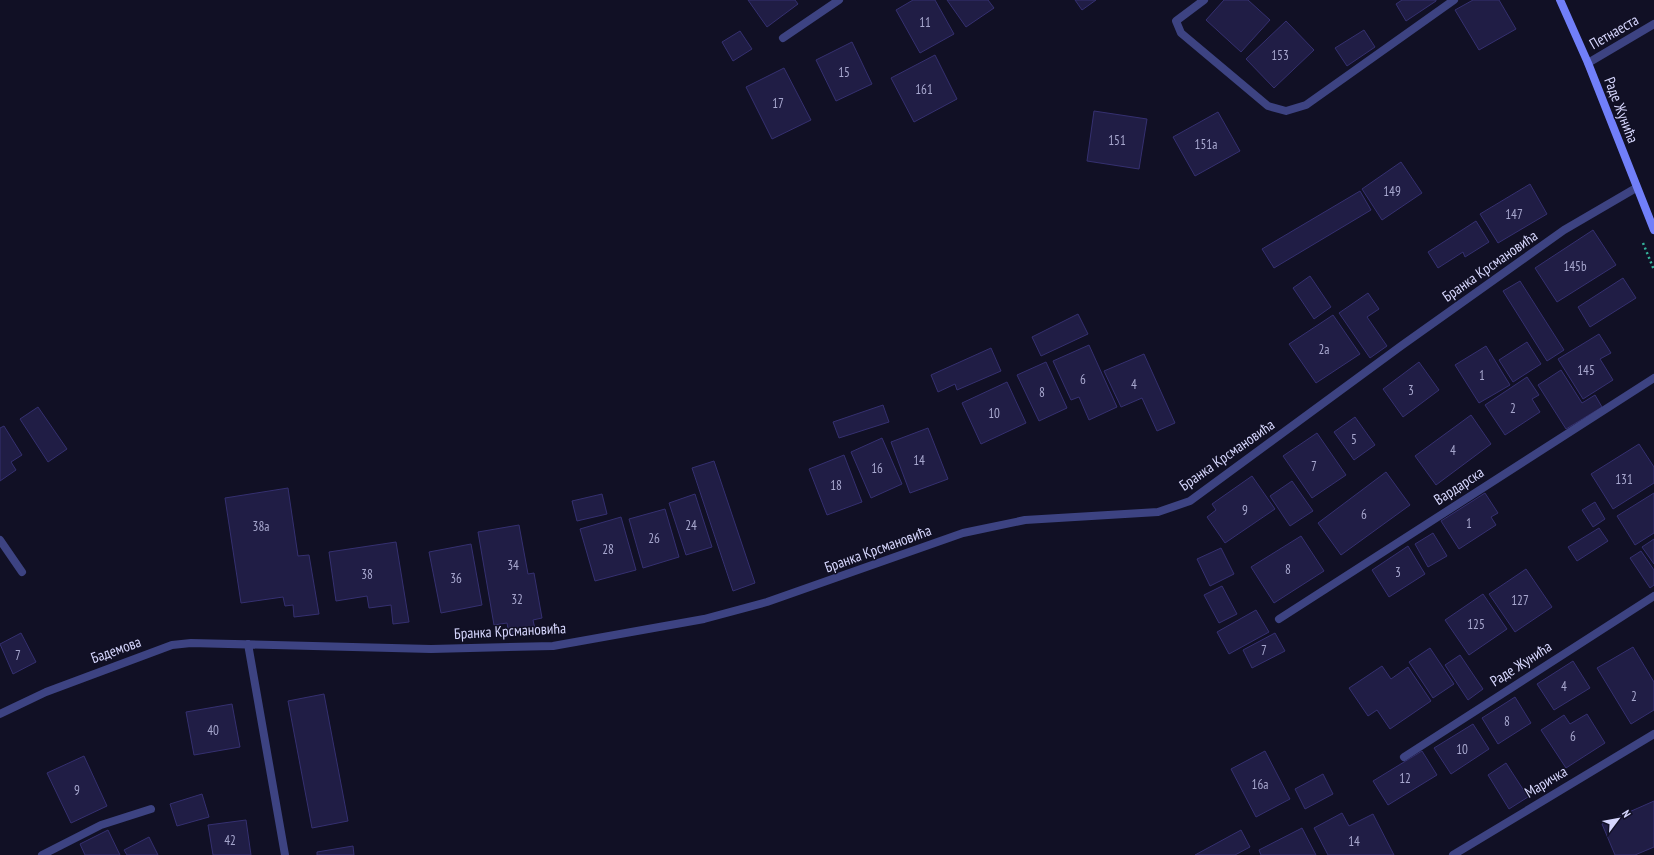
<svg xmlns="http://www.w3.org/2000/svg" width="1654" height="855" font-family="'PT Sans Narrow',sans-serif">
<rect width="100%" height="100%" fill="#111025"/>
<!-- building -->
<path fill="#201d45" stroke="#353070" d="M748 0H795L798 4 767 27Z
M913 0H935L954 34 920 53 896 10Z
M947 0H988L994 8 966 27Z
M1075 0H1096L1082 10Z
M1224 0H1248L1270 20 1241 52 1206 20Z
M1402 0H1436V1L1406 21 1396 4Z
M1473 0H1499L1516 29 1479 50 1455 10Z
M1286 21 1314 50 1274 88 1246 59Z
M1364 30 1375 47 1347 66 1335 48Z
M740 31 752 49 733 61 722 42Z
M852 42 872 84 836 101 816 60Z
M935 55 957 99 914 122 891 78Z
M784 68 811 120 772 139 746 87Z
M1094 111 1147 119 1139 169 1087 161Z
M1218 112 1240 151 1195 176 1173 137Z
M1401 162 1422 193 1382 220 1362 189Z
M1530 184 1547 214 1498 243 1480 214Z
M1360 191 1371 210 1274 268 1262 249Z
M1476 221 1489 242 1465 257 1463 252 1438 268 1428 252Z
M1593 230 1616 265 1557 302 1535 268Z
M1310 276 1331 307 1314 319 1293 288Z
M1623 278 1636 298 1590 327 1578 307Z
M1520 281 1564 350 1547 361 1503 291Z
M1368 293 1379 309 1367 317 1387 346 1370 358 1339 313Z
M1078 314 1088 334 1041 356 1032 337Z
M1333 315 1360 354 1316 383 1289 344Z
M1599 334 1611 353 1600 359 1613 380 1583 399 1558 359Z
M1527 342 1541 364 1513 382 1499 360Z
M1089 345 1117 407 1089 420 1079 397 1071 400 1053 361Z
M1486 346 1510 385 1479 403 1455 365Z
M991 348 1001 371 957 390 955 384 938 392 931 375Z
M1144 354 1175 423 1157 431 1142 398 1121 407 1104 371Z
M1046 362 1067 408 1039 421 1017 375Z
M1419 362 1439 390 1403 417 1383 389Z
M1561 370 1582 403 1595 395 1602 407 1566 429 1538 385Z
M1527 377 1539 395 1532 399 1540 412 1505 435 1485 405Z
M1007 382 1026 423 981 444 962 403Z
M883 405 889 422 839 438 833 422Z
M38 407 67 449 48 462 20 419Z
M1471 415 1491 444 1436 485 1415 456Z
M1355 417 1375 445 1354 460 1334 432Z
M4 426 22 455 11 462 16 470 0 481V428Z
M928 428 948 479 910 493 891 442Z
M1317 433 1346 475 1312 498 1283 456Z
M882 438 902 484 871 498 851 452Z
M1639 444 1654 467V483L1613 509 1591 474Z
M844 455 862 502 827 515 809 469Z
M714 461 755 583 733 591 692 468Z
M1386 472 1410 505 1341 555 1318 523Z
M1252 476 1275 509 1225 543 1207 517 1216 510 1212 504Z
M1292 481 1313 511 1290 526 1270 496Z
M288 488 298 556 309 555 319 614 294 617 293 605 285 606 283 597 241 603 225 498Z
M1485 493 1498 513 1491 517 1496 525 1459 549 1441 521Z
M1654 493V533L1635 545 1617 516Z
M602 494 607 514 577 521 572 501Z
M695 494 712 547 686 555 669 503Z
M1595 502 1605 519 1593 527 1582 510Z
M665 509 679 557 643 568 629 519Z
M621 517 636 570 595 581 580 529Z
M519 525 528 574 534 573 542 618 533 620 535 629 509 634 507 623 494 625 478 532Z
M1599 528 1608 541 1577 561 1568 547Z
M1433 533 1447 556 1428 567 1415 544Z
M1301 536 1324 571 1274 603 1251 567Z
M1654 539V564L1642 547Z
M396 542 409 622 393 624 391 605 369 608 367 596 336 601 329 552Z
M471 544 482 605 441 613 429 552Z
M1408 546 1425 574 1389 597 1372 570Z
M1221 548 1234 574 1210 586 1197 559Z
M1641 551 1654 570V585L1650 588 1630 558Z
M1526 569 1552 607 1515 632 1489 594Z
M1222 586 1237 614 1219 623 1204 595Z
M1483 594 1507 629 1469 655 1445 620Z
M1256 610 1269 632 1229 654 1217 632Z
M21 633 36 662 13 674 0 644Z
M1275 633 1285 651 1252 668 1243 650Z
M1633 647 1654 682V710L1631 724 1597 668Z
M1430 648 1454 684 1433 698 1409 662Z
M1460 655 1483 689 1468 700 1445 665Z
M1573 661 1590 688 1554 710 1537 684Z
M1382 666 1391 679 1408 667 1431 701 1390 729 1377 710 1368 716 1349 688Z
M324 694 348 821 312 828 288 701Z
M1515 697 1531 723 1498 744 1482 718Z
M232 704 240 747 194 755 186 712Z
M1587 714 1605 743 1566 768 1541 730 1564 715 1570 724Z
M1473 724 1489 749 1451 774 1434 748Z
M1265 751 1290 799 1256 817 1231 769Z
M1422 751 1437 775 1388 805 1373 781Z
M84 756 107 806 71 823 47 773Z
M1506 763 1528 797 1509 809 1488 775Z
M1323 774 1333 794 1305 809 1295 789Z
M202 794 209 817 177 826 170 804Z
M1654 801V847L1635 855H1615L1602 824Z
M1342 813 1349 826 1373 814 1394 855H1328L1314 828Z
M246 820 251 855H213L208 825Z
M1302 828 1316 855H1261L1259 850Z
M108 830 120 855H85L80 844Z
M1241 830 1250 847 1235 855H1195Z
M149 837 158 855H127L124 850Z
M353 846 354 855H317V852Z"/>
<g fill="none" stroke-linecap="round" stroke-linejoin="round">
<!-- path -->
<path stroke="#35b29b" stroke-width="2.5" stroke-dasharray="2 3" stroke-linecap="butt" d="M1643 243 1654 270"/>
<!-- service -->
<path stroke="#3d4382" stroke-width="8" d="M0 540 22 572"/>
<!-- minor -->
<path stroke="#3d4382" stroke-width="8" d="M1204 0 1176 21 1181 33 1268 106 1286 111 1306 105 1454 0
M783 38 839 0
M1588 63 1654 24
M1279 619 1654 378
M248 644 285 855
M0 714 46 692 172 645 191 643 431 649 553 646 704 619 767 602 963 533 1025 520 1158 512 1190 501 1401 346 1564 230 1636 188
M1404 757 1654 596
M42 855 101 825 151 809
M1453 855 1654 734"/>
<!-- secondary -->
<path stroke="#717ff9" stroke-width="8" d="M1560 0 1588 63 1654 230"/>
</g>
<g text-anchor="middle" stroke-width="3" stroke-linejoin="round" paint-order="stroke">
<!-- number labels -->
<g font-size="13" fill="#a8a8cf">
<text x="925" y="27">11</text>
<text x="1280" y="60">153</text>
<text x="844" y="77">15</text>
<text x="924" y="94">161</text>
<text x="778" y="108">17</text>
<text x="1117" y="145">151</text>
<text x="1206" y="149">151a</text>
<text x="1392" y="196">149</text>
<text x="1514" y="219">147</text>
<text x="1575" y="271">145b</text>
<text x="1324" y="354">2a</text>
<text x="1586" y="375">145</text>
<text x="1482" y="380">1</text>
<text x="1083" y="384">6</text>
<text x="1134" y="389">4</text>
<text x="1411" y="395">3</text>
<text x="1042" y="397">8</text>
<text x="1513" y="413">2</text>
<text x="994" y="418">10</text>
<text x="1354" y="444">5</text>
<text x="1453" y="455">4</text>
<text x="919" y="465">14</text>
<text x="1314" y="471">7</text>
<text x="877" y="473">16</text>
<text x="1624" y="484">131</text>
<text x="836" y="490">18</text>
<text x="1245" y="515">9</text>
<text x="1364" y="519">6</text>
<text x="1469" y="528">1</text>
<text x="691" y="530">24</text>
<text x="261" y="531">38a</text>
<text x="654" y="543">26</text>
<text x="608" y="554">28</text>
<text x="513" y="570">34</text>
<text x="1288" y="574">8</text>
<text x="1398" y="577">3</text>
<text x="367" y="579">38</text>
<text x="456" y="583">36</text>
<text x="517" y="604">32</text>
<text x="1520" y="605">127</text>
<text x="1476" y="629">125</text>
<text x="1264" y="655">7</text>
<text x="18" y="660">7</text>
<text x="1564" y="691">4</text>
<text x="1634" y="701">2</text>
<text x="1507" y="726">8</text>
<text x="213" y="735">40</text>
<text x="1573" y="741">6</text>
<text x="1462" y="754">10</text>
<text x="1405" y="783">12</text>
<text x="1260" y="789">16a</text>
<text x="77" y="795">9</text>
<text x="230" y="845">42</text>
<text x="1354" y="846">14</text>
</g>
<!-- street labels -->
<g font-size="15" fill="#d6d6fd" stroke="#111025">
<text transform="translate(1614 32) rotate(-30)" y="5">Петнаеста</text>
<text transform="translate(1621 110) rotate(69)" y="5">Раде Жунића</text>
<text transform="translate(1490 266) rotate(-35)" y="5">Бранка Крсмановића</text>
<text transform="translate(1227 455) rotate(-35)" y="5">Бранка Крсмановића</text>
<text transform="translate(1459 486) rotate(-33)" y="5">Вардарска</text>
<text transform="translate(878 549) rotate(-20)" y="5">Бранка Крсмановића</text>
<text transform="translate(510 631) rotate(-3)" y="5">Бранка Крсмановића</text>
<text transform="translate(116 650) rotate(-20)" y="5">Бадемова</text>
<text transform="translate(1521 664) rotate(-33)" y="5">Раде Жунића</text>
<text transform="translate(1546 782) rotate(-31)" y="5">Маричка</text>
</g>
</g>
<!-- north arrow -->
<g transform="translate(1618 819) rotate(58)" stroke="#111025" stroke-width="3" paint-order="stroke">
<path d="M0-3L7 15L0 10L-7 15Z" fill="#d6d6fd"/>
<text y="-6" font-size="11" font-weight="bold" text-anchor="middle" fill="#d6d6fd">N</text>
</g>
</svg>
